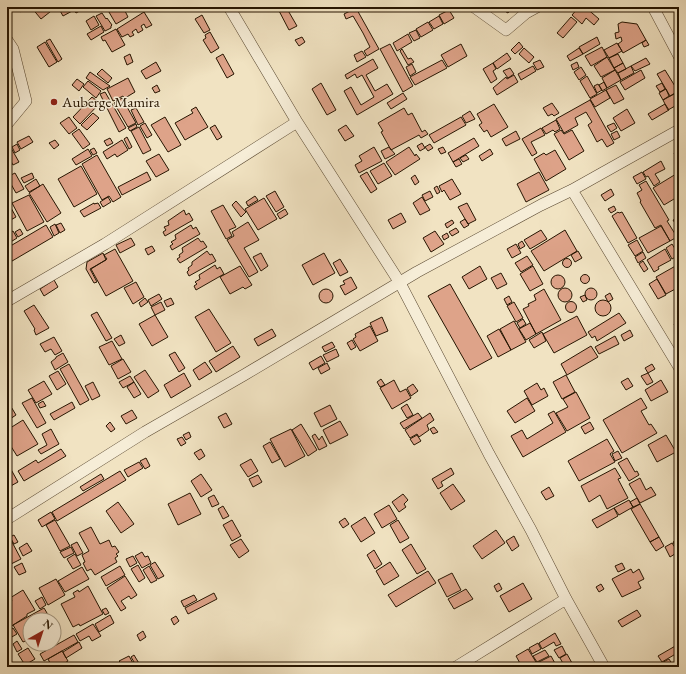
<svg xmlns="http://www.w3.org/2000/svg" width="686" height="674" font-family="'EB Garamond',serif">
<rect width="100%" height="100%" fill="#f1e3c2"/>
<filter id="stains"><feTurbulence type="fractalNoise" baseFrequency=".005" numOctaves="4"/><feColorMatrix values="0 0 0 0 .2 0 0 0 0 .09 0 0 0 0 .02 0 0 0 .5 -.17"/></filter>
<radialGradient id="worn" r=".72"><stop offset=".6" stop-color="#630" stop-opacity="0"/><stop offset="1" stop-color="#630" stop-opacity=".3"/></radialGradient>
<!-- building -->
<path fill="#dea389" stroke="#261501" d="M15 7H26L20 12Z
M31 7H54L55 8 41 19Z
M58 7H87L76 13 74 10 63 16Z
M106 7H123L128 17 116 24Z
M142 7H153L144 12Z
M277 7H286L297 26 289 30Z
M498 7H512L508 13Z
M579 7H585L599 19 594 25 586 18 582 24 572 15Z
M356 8 379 49 367 56 364 51 370 47 363 33 353 16 346 19 344 14Z
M449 10 454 18 444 24 439 15Z
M144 12 152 25 146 28 144 24 141 26 143 30 138 33 136 29 132 32 134 35 130 37 128 34 122 37 117 29Z
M102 13 106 19 107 18 112 25 111 26V28L105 31 96 16Z
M202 15 210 30 204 33 195 19Z
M94 16 99 25 91 30 86 21Z
M439 16 443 24 434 29 429 22Z
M571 17 577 22 563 38 557 33Z
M428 22 433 30 421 37 416 29Z
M622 22 637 24 646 40 623 53 618 44 622 41 621 37 616 39 615 33 619 32 618 24Z
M101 26 104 32 91 40 87 34Z
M116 29 125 45 112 52 105 40 103 41 101 37Z
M416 30 420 38 414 41 409 33Z
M210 32 219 48 211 53 203 40 206 38 205 35Z
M408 34 412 42 397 51 393 43Z
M302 37 305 42 299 46 295 40Z
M597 37 600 44 583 54 579 47Z
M50 39 62 59 58 62 46 41Z
M646 40 649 45 644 47 642 43Z
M45 42 57 62 49 67 37 47Z
M519 42 523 47 515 54 511 50Z
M617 43 622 51 609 58 604 50Z
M390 44 413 86 403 92 380 49Z
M461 44 467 56 448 67 441 55Z
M602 47 607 57 591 66 585 56Z
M524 48 534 57 529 63 519 54Z
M579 48 583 54 570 61 567 56Z
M402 49 408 59 411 58 414 62 408 65 400 51Z
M362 51 366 57 357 62 354 55Z
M507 53 511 59 497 69 493 63Z
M130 54 133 62 127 65 124 57Z
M223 54 234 74 227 78 216 58Z
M618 54 623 63 614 68 609 58Z
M607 57 615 70 601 77 594 66Z
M646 58 650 64 635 71 631 66Z
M373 59 378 68 366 75 375 91 387 84 393 94 357 115 344 91 351 87 361 105 374 97 362 75 357 78 355 74 347 79 345 75Z
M442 60 447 68 415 85 410 77Z
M540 60 544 67 537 70 533 63Z
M156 62 161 71 146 79 141 71Z
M577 62 579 67 573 70 571 65Z
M493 63 496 69 493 71 497 79 491 83 483 69Z
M623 63 626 69 618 73 614 68Z
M412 64 416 72 410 76 406 67Z
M533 66 536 71 521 80 518 74Z
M631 66 634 73 621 80 618 73Z
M581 67 586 75 579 80 574 72Z
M510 68 514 74 508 78 503 71Z
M102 69 112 78 108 83 97 74Z
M615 70 621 80 607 88 602 78Z
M641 70 645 78 625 90 620 82Z
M665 70 678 91 670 96 657 74Z
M90 72 110 86 103 90 86 78Z
M514 75 518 82 497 95 493 88 506 77 507 79Z
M587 76 597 94 590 98 580 81Z
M128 78 135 92 125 98 123 96 113 101 107 89Z
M77 79 84 84 79 91 72 85Z
M88 81 101 91 96 98 83 87Z
M604 82 607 88 602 91 599 85Z
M321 83 336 110 327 115 312 89Z
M662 83 665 89 660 92 656 86Z
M598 84 602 90 597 93 594 86Z
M157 85 160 91 155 93 152 88Z
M616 85 624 99 614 104 606 90Z
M666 89 669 96 663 100 659 93Z
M606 90 610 98 595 107 590 99Z
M105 92 126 128 119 132 100 94Z
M678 92 675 106 668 110 663 100Z
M403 93 407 99 391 109 387 103Z
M92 97 100 103 80 124 73 117Z
M122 98 136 123 128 127 114 103Z
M590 100 614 143 607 147 602 139 597 142 588 125 592 122 586 112 575 118 578 125 564 133 556 119Z
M552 103 559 113 554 116 552 114 548 116 543 108Z
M494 104 508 127 491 137 487 130 484 132 479 125 482 123 477 114Z
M665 104 669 110 652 120 648 114Z
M196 107 208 127 185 140 175 123 193 113 191 110Z
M136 108 144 122 138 125 131 110Z
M404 108 408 115 412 113 422 132 425 130 428 134 421 138 419 135 391 150 381 132 383 131 378 123Z
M627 109 635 123 621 131 613 118Z
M470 111 475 119 466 123 462 116Z
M93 113 99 118 87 130 81 125Z
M69 117 77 128 69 134 60 123Z
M165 117 181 145 168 152 151 125Z
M461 117 466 125 434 143 429 135Z
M556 120 560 129 555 132 553 130 546 134 542 128Z
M145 123 152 135 147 138 140 126Z
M614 123 617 128 611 132 607 126Z
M136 124 137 127 130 131 128 128Z
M215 125 222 137 217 140 210 128Z
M346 125 354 136 345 141 338 130Z
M139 127 151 150 143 154 131 131Z
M541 128 545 135 531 142 537 153 532 156 522 139Z
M79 129 90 144 83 149 72 134Z
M561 130 564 134 572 130 584 151 569 160 554 134Z
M516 131 520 139 506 146 502 139Z
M617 131 620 137 614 140 611 134Z
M29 136 33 142 21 149 17 142Z
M127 137 132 147 129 149 124 139Z
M110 138 113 143 107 146 104 141Z
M474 138 479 146 453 162 448 153Z
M55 140 59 145 54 149 49 143Z
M122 140 128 150 117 157 115 154 107 159 103 152Z
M422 143 425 148 420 151 417 146Z
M17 144 20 150 15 153 12 147Z
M430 144 433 148 428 151 425 147Z
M374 147 382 161 359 173 355 165 362 161 359 156Z
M389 147 395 154 385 159 381 151Z
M409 147 415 156 416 154 420 159 395 175 386 162Z
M443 147 446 152 441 154 438 149Z
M11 148 19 162 13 165 7 154V150Z
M94 148 97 153 93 155 90 150Z
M88 149 92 156 76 165 72 159Z
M490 149 493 154 482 161 479 156Z
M555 150 566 169 546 181 534 159 544 153 546 155Z
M679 151V160L678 161 674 153Z
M159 154 169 170 156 177 146 161Z
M97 155 121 197 113 202 109 196 102 200 82 164Z
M466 155 469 159 463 162 460 158Z
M459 159 462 164 456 167 453 162Z
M661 161 665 169 655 174 660 182 654 186 648 176 646 177 643 172Z
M384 163 392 176 378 184 370 171Z
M81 166 97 194 74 207 58 179Z
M147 172 151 180 122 195 118 187Z
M367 172 377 189 371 193 360 176Z
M539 172 549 190 526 202 517 184Z
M642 172 646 179 637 184 633 177Z
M15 173 24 189 16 193 7 177Z
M32 173 34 178 24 183 21 178Z
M676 174 679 180V196L664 205 653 188Z
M415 175 419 182 415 185 411 178Z
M36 179 40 186 29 192 25 186Z
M452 179 461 194 450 200 444 190 442 192 439 186Z
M646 181 669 220 667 221 677 237 670 241 661 225 655 228 640 202 641 201 637 193 642 190 639 185Z
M43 184 61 213 47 222 29 193Z
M437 186 440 192 437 194 434 188Z
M611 189 614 195 605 201 601 195Z
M275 191 284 207 276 212 266 196Z
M430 191 433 197 425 201 422 195Z
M29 195 44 222 27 231 12 203Z
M255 196 258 200 248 206 246 202Z
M108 197 111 202 103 207 100 202Z
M422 197 430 210 420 215 413 203Z
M264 198 277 219 258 230 245 209Z
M236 201 246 212 241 217 232 205Z
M94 203V204L98 203 101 208 84 217 80 211Z
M467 203 476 220 468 224 458 207Z
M223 205 236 227 229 230 232 236 226 239 211 211Z
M10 206 16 217 7 222V208Z
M614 206 616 210 611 213 608 209Z
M285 209 288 214 280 219 277 214Z
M184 210 186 215 189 213 193 220 165 236 163 232 166 230 164 227 169 225 168 221Z
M618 212 619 213 622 212 637 238 628 243 612 216Z
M401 213 406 222 393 229 388 220Z
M679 217V228H678L673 220Z
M465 219 469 225 464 228 460 222Z
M452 220 454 223 447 228 445 224Z
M248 222 259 240 244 248 258 272 249 277 227 240 234 236 232 232Z
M61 223 65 230 60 233 56 225Z
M55 224 59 233 54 236 50 227Z
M46 225 53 237 7 264V248Z
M191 225 193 229 196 227 200 234 172 250 170 246 173 244 171 242 176 239 175 235Z
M661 226 670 241 648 253 639 238Z
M456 228 459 232 452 236 449 232Z
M20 229 23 234 18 237 15 232Z
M541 230 547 239 530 249 524 240Z
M565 230 577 251 544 271 531 251Z
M13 231 17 238 9 243 7 239V234Z
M435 231 444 244 431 252 423 238Z
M447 233 449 237 444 240 442 236Z
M131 238 135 245 120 253 116 245Z
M198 238 201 242 203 241 207 247 180 263 177 259 180 257 179 255 183 252 182 248Z
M637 240 643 251 635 256 628 245Z
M522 241 525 246 520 249 518 244Z
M516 244 521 253 512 258 507 249Z
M672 244 679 255 672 259 666 248Z
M152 246 155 251 148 255 145 249Z
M115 249 133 281 106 296 91 269 107 259 104 255Z
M665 249 671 260 658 267 659 269 654 272 647 260Z
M207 251 210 255 212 254 216 261 189 276 187 272 189 270 188 268 192 265V262Z
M578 251 582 258 575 262 571 255Z
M643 252 646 258 638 263 635 257Z
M103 253 106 260 90 269 97 282 94 283 86 269 87 262Z
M261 253 268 266 261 271 253 257Z
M324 253 335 273 313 285 302 265Z
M527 256 533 265 521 272 515 263Z
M562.5 263a4.5 4.5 0 1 1 9 0a4.5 4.5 0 1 1-9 0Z
M340 259 348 272 340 276 333 263Z
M643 261 648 269 644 272 639 264Z
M679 264V287L666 294 656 277Z
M215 265 217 269 220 267 224 274 196 290 194 286 197 284 195 282 200 279 199 275Z
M240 266 252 285 245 289 243 287 230 294 220 277Z
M480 266 487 279 469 289 462 277Z
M533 266 543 284 530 291 520 274Z
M501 273 507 284 497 289 491 278Z
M580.5 279a4.5 4.5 0 1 1 9 0a4.5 4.5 0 1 1-9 0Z
M551 282a7 7 0 1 1 14 0a7 7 0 1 1-14 0Z
M351 277 357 288 345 295 340 286 345 284 343 281Z
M657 279 666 295 658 299 649 284Z
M54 280 58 287 44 296 40 289Z
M136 282 144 297 133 304 124 288Z
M450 284 492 358 470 370 428 296Z
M558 295a7 7 0 1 1 14 0a7 7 0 1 1-14 0Z
M585 294a6 6 0 1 1 12 0a6 6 0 1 1-12 0Z
M319 296a7 7 0 1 1 14 0a7 7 0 1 1-14 0Z
M544 289 561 320 536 334 523 309 529 306 528 304 536 300 534 295Z
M610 293 613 299 608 302 605 296Z
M159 294 162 299 151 306 148 300Z
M585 295 587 300 583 302 580 297Z
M509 296 512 302 507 305 504 299Z
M145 298 148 302 141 307 139 303Z
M171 298 174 304 167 307 164 301Z
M595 308a8 8 0 1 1 16 0a8 8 0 1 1-16 0Z
M565.5 307a5.5 5.5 0 1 1 11 0a5.5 5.5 0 1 1-11 0Z
M161 302 165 310 155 315 151 307Z
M514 302 523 318 516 322 507 306Z
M34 305 49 328 36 335 34 330 35 329 24 311Z
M209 309 231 343 216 352 195 317Z
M97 312 112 338 106 341 91 315Z
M619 313 626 323 597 341 595 336 592 338 588 332Z
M155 315 168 337 152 346 139 324Z
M577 316 587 335 554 353 543 334Z
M382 317 388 331 376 336 370 323Z
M523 319 526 324 520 328 517 323Z
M514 321 526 342 511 350 500 329Z
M679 321V333L674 324Z
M530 323 536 334 526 340 519 329Z
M370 326 378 341 360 351 353 339 356 337 355 334Z
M272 329 276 336 258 346 254 339Z
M499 329 511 350 498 357 487 336Z
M630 330 633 336 624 341 621 335Z
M542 332 546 341 534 348 529 340Z
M121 335 125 343 119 346 114 339Z
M615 336 619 344 599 354 595 347Z
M54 337 62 351 55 355 51 349 45 352 40 344Z
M352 340 356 347 351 350 347 343Z
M112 341 122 359 109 365 99 347Z
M332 342 335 347 325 352 322 347Z
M233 346 240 357 216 372 209 361Z
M591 346 598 357 567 375 561 364Z
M336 349 339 356 327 362 323 355Z
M175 352 185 368 179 372 169 355Z
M63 353 68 362 55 370 51 362 56 358V357Z
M321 356 325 363 313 370 309 363Z
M123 359 131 372 118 379 111 366Z
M205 362 212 372 199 380 193 370Z
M327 363 330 369 321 374 318 368Z
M69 364 89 400 80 405 60 369Z
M652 364 655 369 648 373 645 368Z
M145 370 159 391 148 398 134 377Z
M58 371 66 384 57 390 49 376Z
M184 373 191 386 171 398 164 385Z
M648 373 653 382 647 385 641 376Z
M566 375 575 392 562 399 553 382Z
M130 376 134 382 123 388 119 382Z
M628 378 633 386 626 390 621 382Z
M381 379 385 385 380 387 377 382Z
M394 380 400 392 406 389 411 398 392 409 380 388Z
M661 380 668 392 651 401 645 390Z
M44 381 52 394 36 403 28 390Z
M93 382 100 396 92 400 85 386Z
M134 382 141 394 134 398 127 387Z
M537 383 541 390 544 388 548 396 532 405 524 391Z
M413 384 418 391 411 396 407 388Z
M576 392 590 418 567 431 556 413 568 407 563 399Z
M32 398 46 423 37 428 22 403Z
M527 398 535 411 515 423 507 411Z
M641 398 647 408 641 411 649 425 651 424 657 433 622 453 603 420Z
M7 400 16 415 7 421Z
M43 401 46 406 40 408 38 404Z
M72 402 75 408 54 420 50 414Z
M407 404 413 415 407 418 401 408Z
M330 405 337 419 321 427 314 413Z
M132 410 137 418 126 424 121 416Z
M554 411 566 432 523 457 511 436 522 430 527 439 553 423 548 414Z
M226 413 232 424 224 428 218 417Z
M418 413 422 418 404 429 400 423Z
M430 413 434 420 427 425 429 430 419 437 417 434 410 438 405 430Z
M23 420 38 444 17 456 7 440V430Z
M340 421 348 435 330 444 323 430Z
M110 422 115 429 111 432 106 426Z
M590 422 594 429 585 434 581 427Z
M301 424 317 450 308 456 292 430Z
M434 427 438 432 433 434 430 429Z
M51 429 59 444 41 454 38 450 47 445 42 434Z
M291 429 305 456 285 467 270 439Z
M189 432 191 437 186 440 183 435Z
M315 434 319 440 322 436 327 446 319 450 312 436Z
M417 435 421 441 414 445 410 439Z
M666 435 676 452 657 462 648 445Z
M182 437 186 443 181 446 177 439Z
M607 439 614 451 610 454 615 462 579 481 568 461Z
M270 442 280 459 272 463 263 446Z
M61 449 66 456 24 481 18 471 36 460 38 463Z
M201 449 205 456 199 460 194 453Z
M618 451 622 458 615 461 612 454Z
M146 458 150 466 145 469 140 461Z
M627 458 635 472 637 471 639 475 629 481 618 463Z
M251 459 258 471 248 477 240 465Z
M139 462 143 468 128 477 124 470Z
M7 464H8L18 482 7 488Z
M451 468 454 474 441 482 443 486 438 489 432 479Z
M615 468 621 478 618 479 628 498 607 509 600 495 589 502 581 486Z
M120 471 126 480 57 521 52 512Z
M101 474 104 479 83 491 80 487Z
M201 474 212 490 201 497 191 481Z
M258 475 262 482 253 487 249 479Z
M640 478 646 490 651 487 656 495 640 503 629 484Z
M453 484 465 501 451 510 440 493Z
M549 487 554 496 546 500 541 492Z
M190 493 201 514 178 525 168 504Z
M403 494 408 500 404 504 406 507 399 512 392 502Z
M214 495 219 504 212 507 208 498Z
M637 498 640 504 633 507 630 502Z
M629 500 633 507 619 515 614 508Z
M118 502 134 524 121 533 106 511Z
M640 504 659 537 650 542 631 509Z
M389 505 397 519 382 528 374 514Z
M223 506 229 516 223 519 218 509Z
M614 508 618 516 597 528 592 520Z
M51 512 55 519 42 527 38 520Z
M365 517 375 533 361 542 351 526Z
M345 518 349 524 343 528 339 522Z
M55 520 70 546 60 551 46 525Z
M232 520 241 536 232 541 223 525Z
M398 520 409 538 400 543 390 525Z
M91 527 100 544 109 540 112 547 115 546 119 552 116 554 118 556 115 558 117 562 95 575 91 569 87 571 83 563 85 562 82 555 89 551 79 533Z
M496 530 505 543 482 559 473 546Z
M14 535 18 542 14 544 10 537Z
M514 536 519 546 512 551 506 541Z
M659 537 664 546 656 551 650 542Z
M241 539 249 551 239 558 230 545Z
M679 539V549L677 550 673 542Z
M12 542 21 559 7 566V545Z
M77 542 83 553 77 556 71 545Z
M27 543 32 551 23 556 19 548Z
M672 543 678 552 670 557 665 547Z
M411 544 426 569 417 574 402 550Z
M71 547 74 553 64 558 60 552Z
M374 550 382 564 375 569 367 555Z
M142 552 145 557 148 556 151 563 142 568 135 556Z
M75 554 81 565 73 569 67 559Z
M133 556 137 563 130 567 126 559Z
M155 562 164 576 158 579 150 565Z
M390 562 399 576 384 585 376 571Z
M22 563 26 572 19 575 14 567Z
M622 563 625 569 618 572 615 566Z
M138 565 145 578 139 582 131 569Z
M120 566 125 575 106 586 101 577Z
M149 566 157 580 151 583 143 570Z
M82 567 89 579 65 592 58 581Z
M631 569 633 573 639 569 644 579 638 582 641 588 622 597 612 579Z
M428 571 436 583 396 607 388 595Z
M452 573 461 590 447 597 438 580Z
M125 576 137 595 131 599 129 596 121 601 126 608 121 611 107 588Z
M56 579 65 595 48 605 39 588Z
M499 583 502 589 497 592 494 586Z
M523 583 532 599 509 612 500 596Z
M601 584 604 589 599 592 596 587Z
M88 586 103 614 80 626 79 624 73 627 61 604 75 597 73 593 78 590 79 592Z
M466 589 473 599 454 609 448 599Z
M23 590 35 610 27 614V616L10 627 7 621V604L12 601 10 598Z
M214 593 217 599 188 614 185 608Z
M194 595 197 600 184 607 181 601Z
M42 597 46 605 40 609 35 601Z
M44 608 50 618 46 620H30V639L23 642 13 625Z
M106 608 109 613 105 615 102 610Z
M637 610 641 616 622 627 618 621Z
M110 615 114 623 99 632 95 624Z
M176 616 179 621 174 625 171 619Z
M93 624 101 636 92 641 89 636 80 641 76 634Z
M13 628 17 634 10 638 7 632Z
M143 631 146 637 140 641 137 635Z
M555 633 561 644 556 646 554 642 542 649 539 643Z
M74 635 78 642 44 661 40 654Z
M17 641 22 649 17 652 13 644Z
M79 642 82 648 66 658 63 652Z
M538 643 541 649 532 654 529 648Z
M677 645 679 652 662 662 658 656Z
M562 646 566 654 559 658 554 650Z
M28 648 35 659 25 665 18 654Z
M528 649 539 667H522L516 656Z
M545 650 549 656 537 662 533 656Z
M62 651 68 661 58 667H52L48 659Z
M567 654 572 663 565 667 560 658Z
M134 655 140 665 137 667 131 657Z
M129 656 134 665 130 667H108L114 663 115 665 120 662 119 661Z
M551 656 557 667H540L537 663Z
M669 659 674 667H654Z"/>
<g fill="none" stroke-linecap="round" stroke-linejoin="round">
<defs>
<path id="street" d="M229 7 297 122 400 283 489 454 531 530 566 599 604 667
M474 7 506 30 526 13 537 7
M653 7 679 56
M7 40 13 49 26 101 7 124
M572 190 679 367
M7 301 105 244 297 122
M7 519 145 432 244 375 417 272 541 205 572 190 679 130
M456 667 566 599"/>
</defs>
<!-- street casing -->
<use href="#street" stroke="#594831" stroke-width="12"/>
<!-- street -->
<use href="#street" stroke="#f6edd7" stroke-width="11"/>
</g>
<!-- markers -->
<circle fill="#8f2418" stroke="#f6edd7" stroke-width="1.5" cx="54" cy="102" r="4"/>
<g text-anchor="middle" stroke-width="3" stroke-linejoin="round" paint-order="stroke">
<!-- poi labels -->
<g font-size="15" fill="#261501" stroke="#f6edd7" text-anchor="start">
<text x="62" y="107">Auberge Mamira</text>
</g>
</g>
<!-- margin -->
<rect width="686" height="674" fill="none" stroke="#f1e3c2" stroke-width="24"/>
<rect x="8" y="8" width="670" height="658" fill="none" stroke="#261501" stroke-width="2"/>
<rect x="12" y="12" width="662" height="650" fill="none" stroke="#261501"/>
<!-- north arrow -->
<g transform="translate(42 632) rotate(39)"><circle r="19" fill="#f6edd7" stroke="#a39781"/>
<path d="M0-3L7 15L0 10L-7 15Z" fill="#8f2418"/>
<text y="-6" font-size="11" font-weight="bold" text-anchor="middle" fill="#261501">N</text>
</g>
<rect width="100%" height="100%" filter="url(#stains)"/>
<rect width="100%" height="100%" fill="url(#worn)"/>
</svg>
